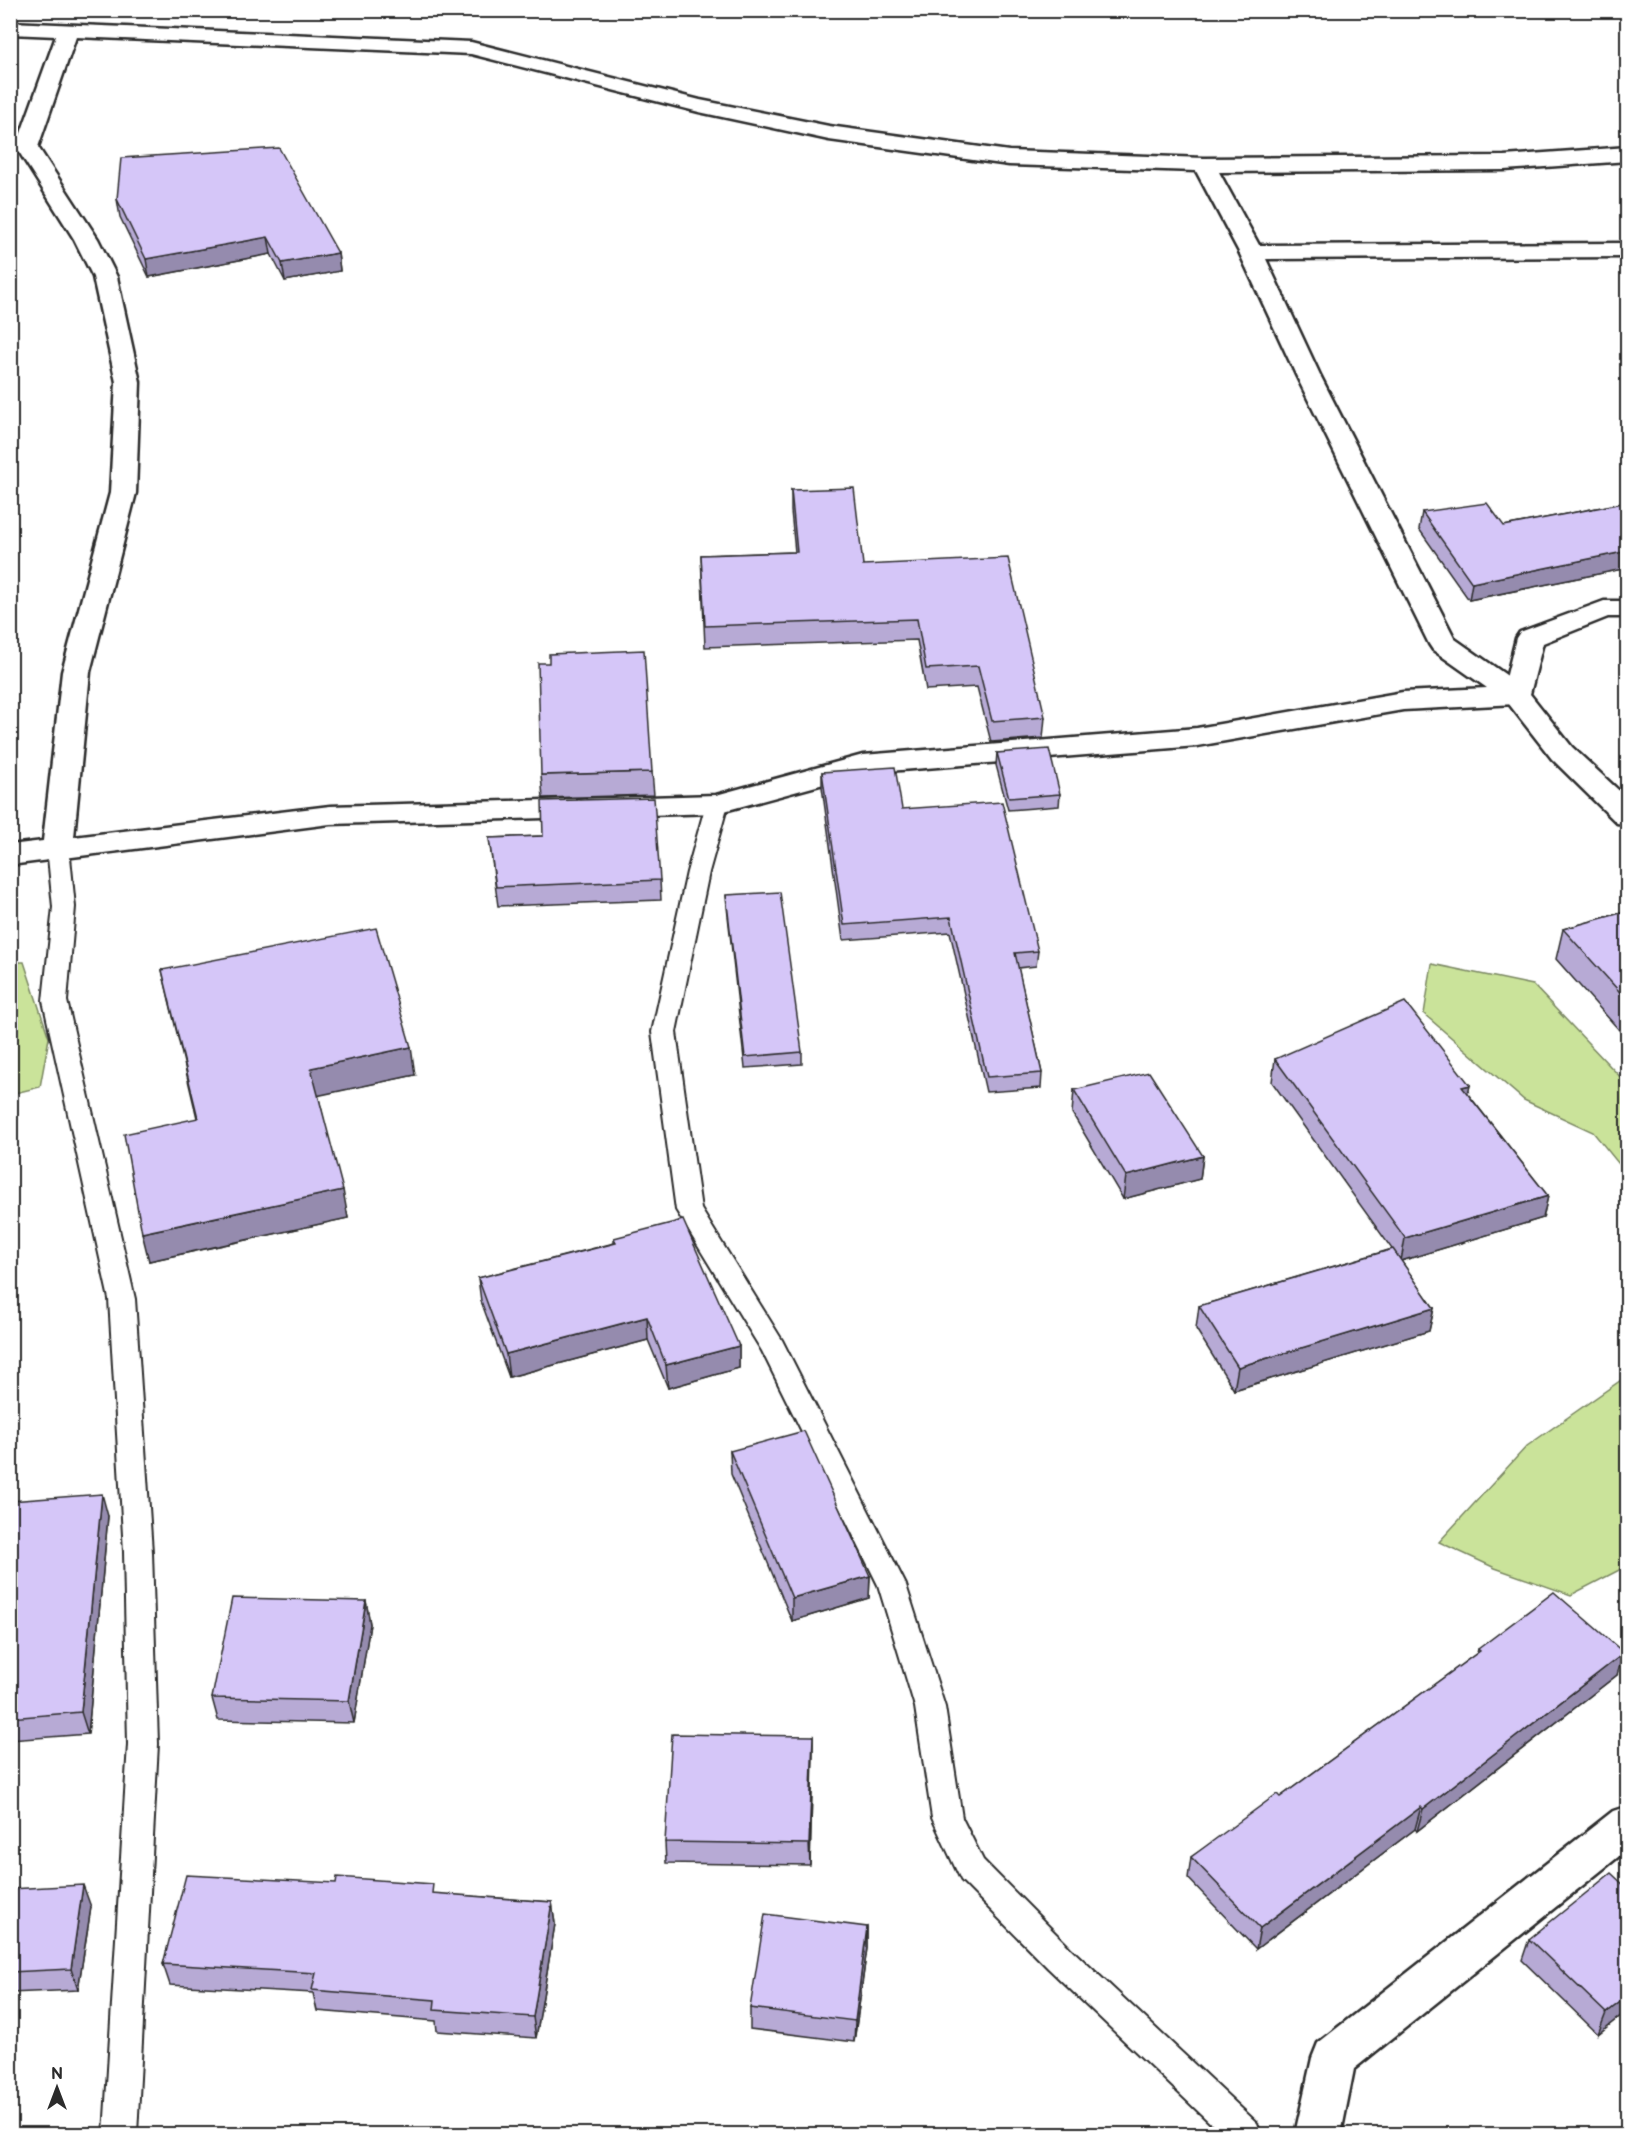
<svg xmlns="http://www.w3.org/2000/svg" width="1638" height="2145" font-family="'Balsamiq Sans',sans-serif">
<rect width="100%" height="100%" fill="#fff"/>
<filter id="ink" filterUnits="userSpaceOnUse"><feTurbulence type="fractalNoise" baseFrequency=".0167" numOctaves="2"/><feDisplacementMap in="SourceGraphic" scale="12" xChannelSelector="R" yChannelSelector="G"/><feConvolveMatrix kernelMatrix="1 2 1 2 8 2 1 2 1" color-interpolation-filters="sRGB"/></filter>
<g filter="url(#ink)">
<!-- green -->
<path fill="#cae39a" stroke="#7a8762" stroke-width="1.5" d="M11 962H24L49 1038 40 1087 11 1094Z
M1432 964 1533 985 1627 1084V1174L1593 1132 1524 1100 1424 1014Z
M1627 1376V1566L1571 1595 1495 1568 1439 1542 1527 1446Z"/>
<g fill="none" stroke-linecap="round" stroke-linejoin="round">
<defs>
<path id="service" d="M717 797 725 799 728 804 709 872 676 1032 701 1209 782 1340 906 1585 945 1707 962 1818 983 1860 1070 1948 1257 2123 1261 2134H1222L1048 1968 961 1880 932 1818 915 1707 878 1585 762 1351 676 1210 652 1032 687 872 706 804 709 799Z
M58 840 66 842 69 847 75 907 67 1001 135 1299 152 1552 158 1744 137 2134H104L128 1744 124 1552 109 1299 43 1001 53 907 47 847 50 842Z"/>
<path id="minor" d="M10 22 471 42 700 100 829 126 1009 151 1204 158 1504 156 1628 147V161L1504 170 1219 172 1259 245 1628 243V257L1266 259 1321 377 1455 639 1526 689 1530 695 1526 701 1516 704 1403 710 1197 746 864 773 717 813 330 824 10 865V845L43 841 62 672 110 493 116 382 93 277 74 239 16 147 56 36 10 34ZM76 37 471 54 699 112 829 140 1009 165 1196 171 1239 252 1297 377 1429 644 1433 650 1487 688 1403 692 1197 728 863 755 716 795 330 806 74 837 90 672 136 493 140 382 117 277 98 239 38 147Z
M1628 1806V1849L1354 2069 1341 2134H1295L1312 2058 1318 2043 1613 1811Z"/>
<path id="tertiary" d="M1604 601H1628V617H1608L1543 643 1530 694 1572 747 1628 799V825L1617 823 1552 759 1502 695 1516 638 1520 632Z"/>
</defs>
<!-- service casing -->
<use href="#service" stroke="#2b2b2b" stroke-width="4"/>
<!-- minor casing -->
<use href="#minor" stroke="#2b2b2b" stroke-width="5"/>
<!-- tertiary casing -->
<use href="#tertiary" stroke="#2b2b2b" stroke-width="5"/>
<!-- service -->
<use href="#service" fill="#fff" fill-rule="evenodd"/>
<!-- minor -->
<use href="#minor" fill="#fff" fill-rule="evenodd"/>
<!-- tertiary -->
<use href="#tertiary" fill="#fff" fill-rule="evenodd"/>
</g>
<!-- wall -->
<path fill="#b7aad5" stroke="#2b2b2b" stroke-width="1.5" d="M117 199 338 253 340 271 285 281 271 254 149 277 120 217Z
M791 490 863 565 1045 717 1043 738 991 742 977 687 926 690 917 640 705 647 701 555 795 552 791 511Z
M1628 502V568L1469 600 1419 529 1422 512 1504 526Z
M997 753 1060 794 1059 806 1008 810 996 765Z
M652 772 654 795 543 798 541 775Z
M822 772 902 809 1038 951 1036 966 1018 968 1042 1073 1041 1088 986 1092 950 932 843 940 822 787Z
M543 836 660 880 661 900 498 906 489 838Z
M726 895 802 1052V1064L745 1068 727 907Z
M1628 911V1040L1556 959 1563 929Z
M162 970 415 1075 318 1095 348 1218 149 1261 197 1118Z
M1275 1059 1470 1085 1468 1094 1548 1196 1543 1218 1401 1261 1434 1308 1429 1331 1234 1390 1196 1329 1199 1306 1392 1249 1272 1082Z
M1074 1090 1203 1156 1200 1179 1123 1199 1072 1113Z
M614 1238 739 1346V1368L668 1388 648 1340 509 1377 481 1301 478 1278 614 1243Z
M730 1451 870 1576 869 1598 792 1621 731 1474Z
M10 1501 108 1516 88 1734 10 1740Z
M366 1601 370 1624 354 1723 218 1720 212 1698Z
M1478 1649 1617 1675 1417 1831 1415 1829 1256 1949 1188 1878 1191 1857 1280 1797 1477 1653Z
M813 1736 810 1865 666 1863 665 1842Z
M10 1889 91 1907 78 1990 10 1993Z
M435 1894 552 1902 555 1924 536 2038 437 2031 436 2021 317 2011 313 1993 170 1985 163 1964Z
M867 1927V1948L854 2042 750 2029V2008Z
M1529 1939 1628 2010 1598 2034 1522 1960Z"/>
<!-- shaded-wall -->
<path fill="#958bae" stroke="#2b2b2b" stroke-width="1.5" d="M268 237 271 254 149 277 146 259Z
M338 253 340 271 285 281 282 263Z
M1628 551V568L1469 600 1472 583Z
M411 1047 415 1075 316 1096 311 1068Z
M1470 1085 1465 1108 1462 1087Z
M1203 1156 1200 1179 1123 1199 1126 1176Z
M343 1190 348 1218 149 1261 142 1233Z
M1548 1196 1543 1218 1401 1261 1405 1238Z
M1434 1308 1429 1331 1234 1390 1238 1367Z
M647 1317 648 1340 509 1377 506 1354Z
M739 1346V1368L668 1388 666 1365Z
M102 1494 108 1516 88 1734 81 1712Z
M870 1576 869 1598 792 1621V1598Z
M366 1601 370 1624 354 1723 349 1701Z
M1624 1653 1617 1675 1417 1831 1423 1809Z
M813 1736V1758L810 1865 809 1844Z
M1421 1807 1415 1829 1256 1949 1260 1928Z
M83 1885 91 1907 78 1990 71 1969Z
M552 1902 555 1924 536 2038 533 2017Z
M867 1927V1948L854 2042 855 2021Z
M1628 1996V2010L1598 2034 1606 2013Z"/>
<!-- building -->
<path fill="#d5c6f8" stroke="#2b2b2b" stroke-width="1.5" d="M279 148 338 253 282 263 268 237 146 259 117 199 121 158Z
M854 488 863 565 1008 558 1045 717 992 721 978 666 926 669 917 619 705 626 701 555 797 552 791 490Z
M1628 502V551L1472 583 1422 512 1487 503 1504 526Z
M644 650 652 772 541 775 538 663H549V654Z
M1049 749 1060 794 1009 798 997 753Z
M895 767 902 809 1002 802 1038 951 1015 953 1042 1073 987 1077 951 917 844 925 822 772Z
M654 798 660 880 496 887 489 838 543 836 542 801Z
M780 892 802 1052 745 1057 726 895Z
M1628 911V1001L1563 929Z
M376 928 411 1047 311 1068 343 1190 142 1233 124 1134 198 1118 162 970Z
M1405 1002 1470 1085 1462 1087 1548 1196 1405 1238 1275 1059Z
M1149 1072 1203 1156 1126 1176 1074 1090Z
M683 1220 739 1346 666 1365 647 1317 506 1354 478 1278 616 1243 614 1238Z
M1393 1249 1434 1308 1238 1367 1199 1306Z
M804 1431 870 1576 792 1598 730 1451Z
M102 1494 81 1712 10 1718V1501Z
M1554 1592 1624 1653 1423 1809 1421 1807 1260 1928 1191 1857 1277 1794 1280 1797 1480 1651 1478 1649Z
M232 1598 366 1601 349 1701 212 1698Z
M672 1734 813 1736 809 1844 665 1842Z
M1611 1873 1628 1889V1996L1606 2013 1529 1939Z
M186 1875 336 1883 337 1877 433 1884 432 1893 552 1902 533 2017 434 2010 435 2000 312 1990 316 1973 163 1964Z
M83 1885 71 1969 10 1972V1889Z
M765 1914 867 1927 855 2021 750 2008Z"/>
</g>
<!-- margin -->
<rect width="1638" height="2145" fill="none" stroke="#fff" stroke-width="36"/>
<rect x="18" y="18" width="1602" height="2109" fill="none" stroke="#2b2b2b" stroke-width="2" filter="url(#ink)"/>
<!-- north arrow -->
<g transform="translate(57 2088)" stroke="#ffffff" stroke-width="4.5" paint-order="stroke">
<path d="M0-4.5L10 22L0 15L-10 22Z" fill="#2b2b2b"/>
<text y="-9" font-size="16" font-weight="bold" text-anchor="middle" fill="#2b2b2b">N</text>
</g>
</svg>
